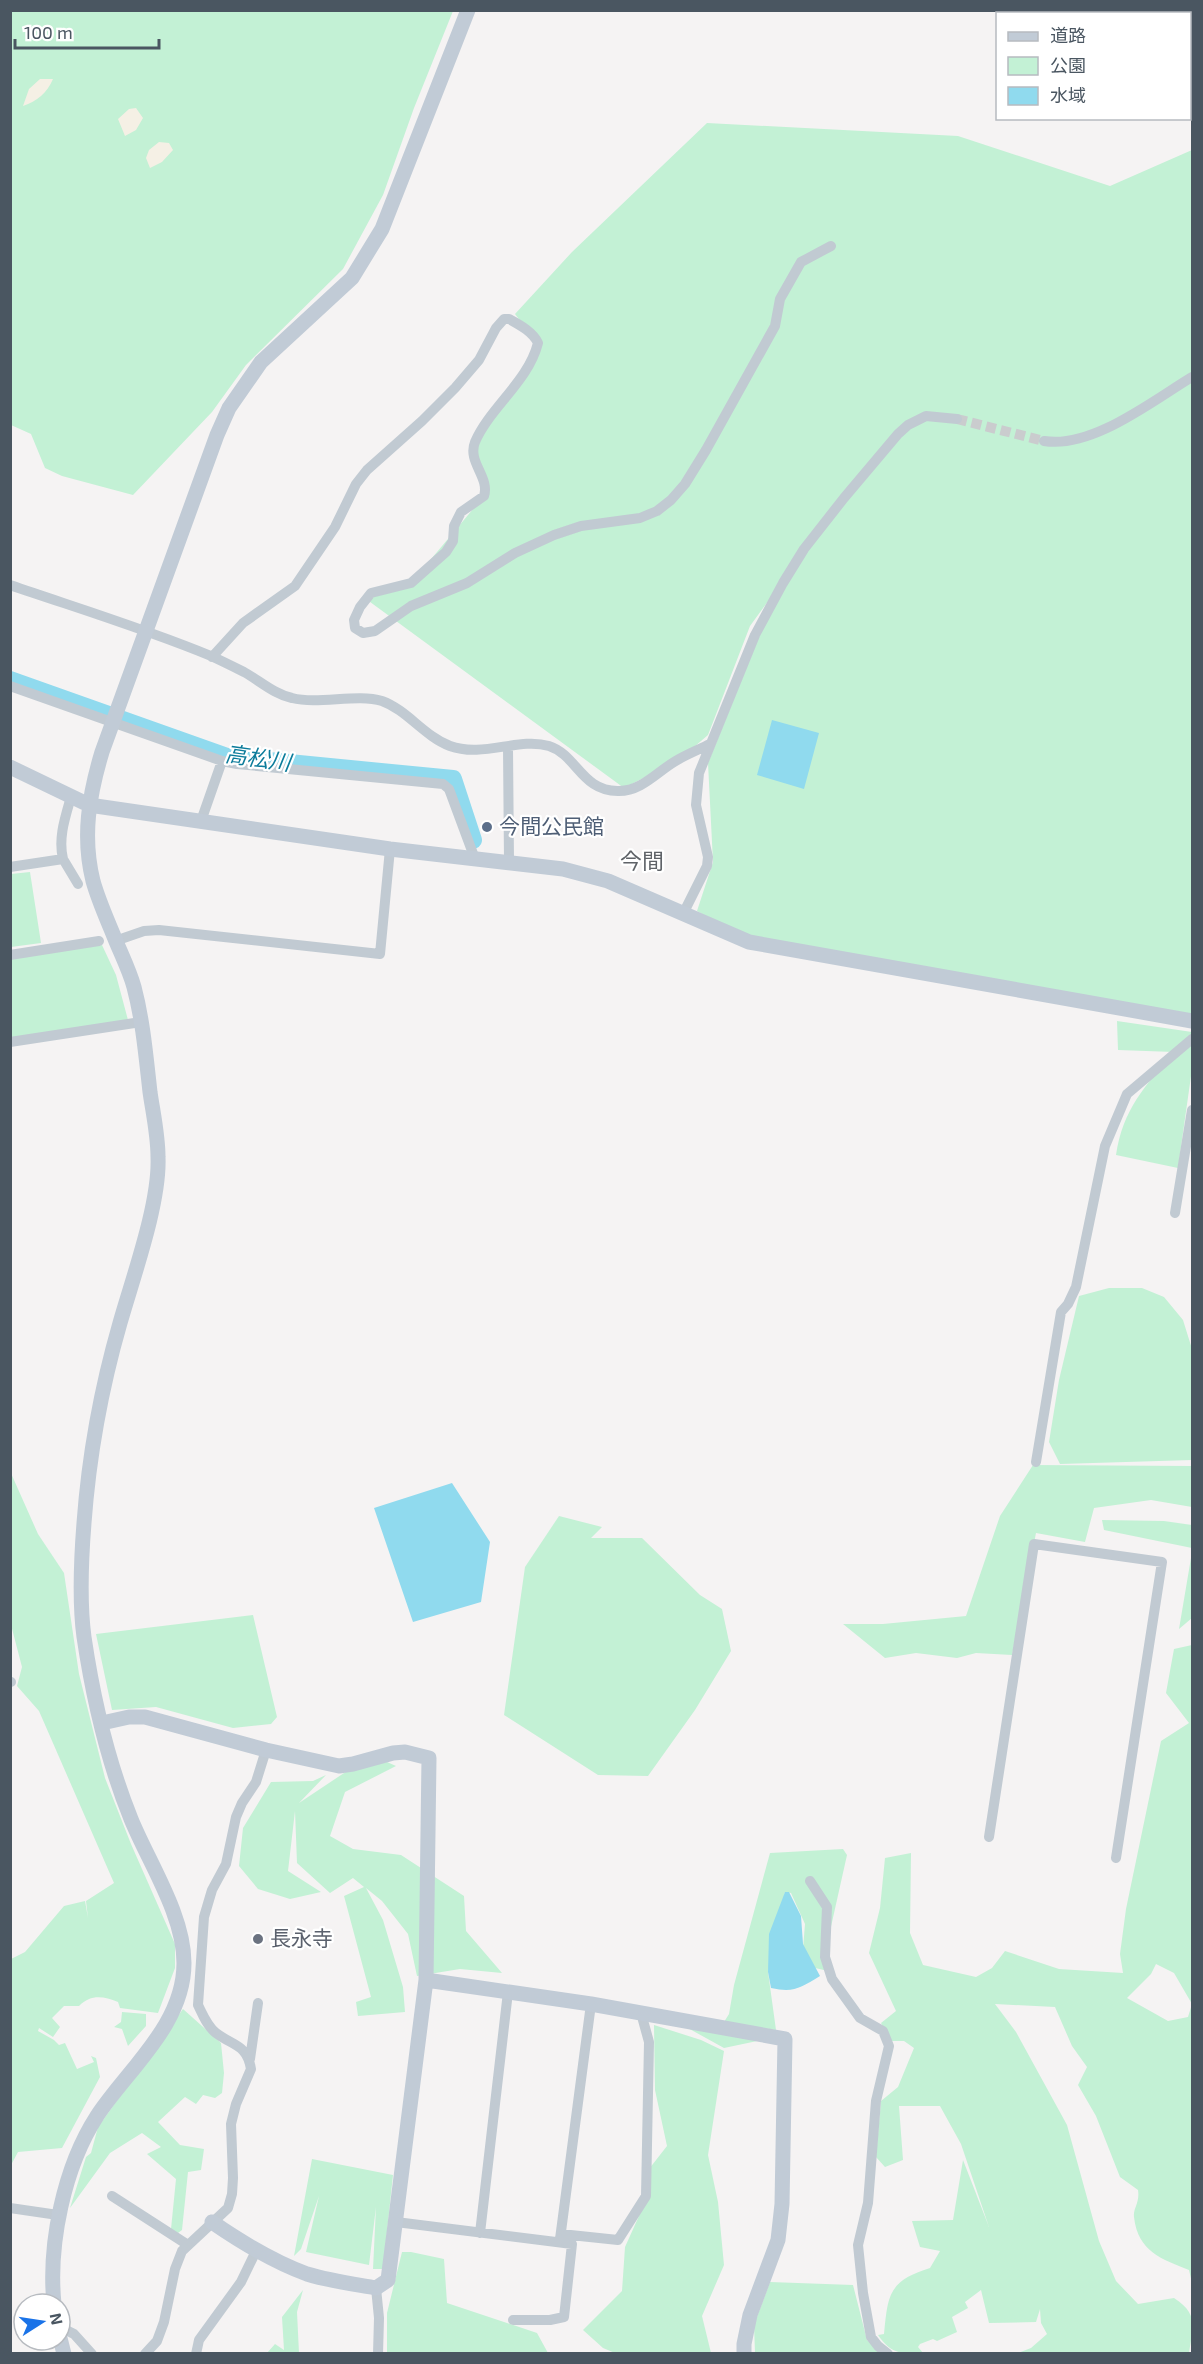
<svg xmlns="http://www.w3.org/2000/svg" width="1203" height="2364" font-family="'Exo 2','Noto Sans JP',sans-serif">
<rect width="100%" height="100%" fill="#f5f3f3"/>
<!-- green -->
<path fill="#c3f1d5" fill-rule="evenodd" d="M11 11H453L414 108 383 195 343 269 246 365 212 412 133 495 62 476 45 468 31 434 11 425Z
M707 123 958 136 1110 186 1192 150V1016L745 938 697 911 713 862 708 763 780 585 750 626 708 735 680 759 624 788 366 599 411 583 484 496 473 457 483 433 537 343 515 314 572 252Z
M30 872 41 943 11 947V874Z
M102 945 116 975 128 1020 11 1038V958Z
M1117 1021 1192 1032V1069L1178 1168 1116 1155C1123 1109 1145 1086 1174 1052L1118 1050Z
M1109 1288H1142L1164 1297 1183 1320 1192 1349V1460L1060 1464 1049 1442 1059 1380 1079 1296Z
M1033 1465 1192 1466V1507L1151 1500 1094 1508 1085 1542 1036 1533 1012 1655 976 1653 957 1658 916 1653 885 1658 843 1624H883L966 1616 1000 1516Z
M10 1471 38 1534 64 1573 79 1674 105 1778 131 1844 175 1944V1968L158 2013 120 2008 118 2002C103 1996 91 1994 79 2006H64L52 2018 60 2027 53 2037 39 2028 38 2031 54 2040 59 2045 65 2043 77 2069 94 2062 91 2056 96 2058 100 2077 62 2148 18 2152 11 2165V1959L25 1952 64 1906 85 1901 88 1918 86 1901 114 1883 39 1711 17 1686 22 1667 10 1621Z
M559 1516 602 1527 591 1538H642L700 1595 722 1609 731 1651 695 1710 648 1776 598 1775 504 1715 525 1567Z
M1102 1520 1164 1521 1192 1525V1548L1104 1530Z
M1192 1552V1618L1179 1629Z
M253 1615 277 1717 271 1724 233 1728 156 1707 112 1710 96 1634Z
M1192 1645V2283L1189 2270C1162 2259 1138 2252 1134 2217 1133 2208 1140 2203 1138 2190L1120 2177 1096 2116 1078 2085 1087 2067 1072 2046 1055 2007 995 2004 1016 2032 1067 2125 1099 2241 1116 2281 1138 2304 1174 2298C1199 2314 1193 2327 1189 2353H1018L1031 2348 1047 2334 1041 2323 1040 2309 1036 2322 989 2323 981 2290 965 2302 968 2308 952 2317 957 2332 937 2341 933 2339 920 2344 918 2347 923 2353C900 2353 892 2355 878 2335L884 2334C888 2295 888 2281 930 2268L940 2251 920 2247 912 2221 953 2220 963 2160 989 2227 961 2144 940 2106H899L903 2160 885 2167 876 2157 881 2101 898 2087 914 2048 904 2041H891L881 2023 896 2011 869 1953 880 1908 885 1858 911 1853 910 1933 923 1965 976 1977 992 1968 1005 1951 1059 1969 1123 1973 1120 1954 1126 1909 1161 1741 1189 1723 1166 1693 1174 1649ZM1156 1964 1174 1973 1192 2004 1188 2017 1168 2021 1127 1998 1151 1974Z
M387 1762 396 1766 345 1792 330 1836 353 1849 401 1855 464 1896 466 1931 502 1973 460 1969 417 1976 408 1934 382 1901 366 1888 383 1920 403 1987 405 2012 358 2016 356 2002 371 1997 344 1896 364 1887 353 1878 330 1893 297 1863 295 1811 288 1871 321 1892 290 1899 258 1889 239 1866 243 1828 271 1782 313 1781 326 1775 299 1803 347 1771Z
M843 1849 847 1855 826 1949 828 1971 811 1967 802 1961 805 1924 791 1893 785 1892 768 1972 776 2030 724 2022 729 2014 734 1985 770 1853Z
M183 2009 221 2043 224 2073 222 2093 215 2098 203 2095 196 2104 185 2097 158 2122 180 2145 204 2149 201 2170 188 2172 182 2230 178 2233 171 2229 176 2179 147 2154 161 2147 142 2133 110 2153 70 2208 86 2157 91 2153 98 2127Z
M122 2012 146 2014V2026L128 2046 122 2029 114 2027 121 2022Z
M654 2025 701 2040 724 2051 708 2155 718 2202 724 2265 702 2316 711 2353H615L603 2348 583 2330 622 2291 625 2247 648 2196 649 2169 667 2146 655 2090Z
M686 2027 762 2040 724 2048Z
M312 2159 393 2175 383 2269H373L376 2207 369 2265 306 2252 319 2196 301 2249 294 2256Z
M402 2252H411L444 2259 447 2303 537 2333 548 2353 387 2354V2313Z
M770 2282 853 2285 867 2340 882 2353H755L754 2325Z
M303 2290 297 2312 299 2353H267L275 2344 284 2350 282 2317Z"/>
<!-- sand -->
<path fill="#f5f0e5" d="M40 79H53C47 93 37 101 23 106L29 89Z
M136 108 143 118 136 130 125 136 118 119 129 109Z
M159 142 169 143 173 150 162 162 150 168 146 158 149 150Z"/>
<!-- water -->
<path fill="#90daee" d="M772 720 819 733 804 789 757 775Z
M452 1483 490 1542 481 1602 413 1622 374 1508Z
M785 1892H789L801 1916 803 1944 820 1976C800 1988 794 1993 771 1988L768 1972 769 1934Z"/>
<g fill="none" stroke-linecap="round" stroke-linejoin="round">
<!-- river -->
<path stroke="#90daee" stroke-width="18" d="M10 680 227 757 453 779 473 840"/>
<!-- street-tunnel -->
<path stroke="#caccce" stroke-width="10" stroke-dasharray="10 5" stroke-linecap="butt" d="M957 419 1044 441"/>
<!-- street -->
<path stroke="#c1cad2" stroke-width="10" d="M1044 441C1092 449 1152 401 1192 377
M10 585C77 608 146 629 211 656 222 661 234 667 244 672 260 681 274 694 292 698 319 705 357 693 382 701 407 710 424 736 450 746 483 758 519 737 549 746 577 755 582 792 619 791 641 791 656 773 674 762 685 755 698 750 710 744
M212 657 243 623 295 586 335 527 356 484 367 470 422 421 455 388 479 360 496 328 504 319H509C520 325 533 332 538 343 528 382 491 406 475 442 467 462 490 477 484 496L461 512 454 526 453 541 446 552 411 583 371 593 360 607 354 620 355 628 363 633 375 631 411 606 467 583 515 553 554 535 581 526 640 518 657 511 671 500 685 484 706 450 775 326 780 299 801 262 831 246
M10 686 222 761 237 764 443 784 449 789 475 859
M508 748 509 861
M201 821 222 761
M63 859 78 884
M10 867 63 859C58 838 65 818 71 797
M683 914 707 866 708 857 696 805 699 773 755 635 783 583 804 549 844 498 898 434 908 425 926 416 957 419
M115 941 144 931 159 930 380 954 390 849
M10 955 99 941
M10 1042 141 1022
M1175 1213 1192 1110
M1036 1462 1061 1312 1068 1304 1076 1287 1105 1146 1127 1094 1192 1039
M10 1682H11
M989 1837 1034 1544 1162 1562 1116 1858
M810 1881 827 1907 825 1957 832 1979 860 2018 883 2031 889 2046 876 2101 868 2203 858 2245 863 2293 871 2337 878 2346 888 2354
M250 2059 258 2003
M112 2196 188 2245
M10 2208 58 2215
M396 2222 572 2244 564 2317 550 2320H513
M480 2233 508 1992
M561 2234 618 2240 646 2196 649 2042 641 2013
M560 2239 591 2004
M376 2288 379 2318 378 2354
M60 2327 74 2334 92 2354
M145 2354 157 2341 164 2322 175 2269 182 2251 228 2208 232 2194 233 2178 231 2124 236 2104 251 2069C247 2044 233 2046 216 2033 207 2026 203 2015 198 2005L204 1917 212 1890 226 1864 236 1817 242 1803 256 1782 266 1750
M196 2354 199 2340 241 2282 257 2249"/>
<!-- secondary -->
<path stroke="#c1cbd6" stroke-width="15" d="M10 767 89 805 390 849 563 869 608 881 749 942 1192 1021
M102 1723 129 1717H145L266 1750 339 1766 353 1764 393 1753 405 1752 429 1758 426 1980 388 2280 376 2288C353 2284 330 2281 307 2274 274 2262 241 2242 212 2222
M426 1980 591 2004 785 2039 782 2204 778 2240 750 2315 744 2344V2354
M54 2304C48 2244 64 2167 97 2116 128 2069 184 2025 184 1963 184 1915 149 1863 131 1819 108 1762 93 1698 84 1637 79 1600 81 1561 84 1523 89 1455 101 1389 120 1323 133 1277 160 1203 158 1157 158 1135 153 1113 150 1092 146 1057 143 1021 134 987 129 969 120 952 113 934 106 917 98 899 93 881 82 837 89 795 102 752L217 435 229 408 261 362 352 278 382 229 468 10
M60 2338 64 2354"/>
</g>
<!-- markers -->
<circle fill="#5c6f8a" stroke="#fff" stroke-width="2" cx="487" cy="827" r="6"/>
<circle fill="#6b7280" stroke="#fff" stroke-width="2" cx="258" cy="1939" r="6"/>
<g text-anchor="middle" stroke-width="4.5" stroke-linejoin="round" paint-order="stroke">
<!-- service labels -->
<g font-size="21" fill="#4e5e75" stroke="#fff" text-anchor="start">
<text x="499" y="834">今間公民館</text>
</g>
<!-- worship labels -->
<g font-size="21" fill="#5b616d" stroke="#fff" text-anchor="start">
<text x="270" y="1946">長永寺</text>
</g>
<!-- water labels -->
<g font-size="22" font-style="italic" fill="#0c7c9b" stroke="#fff">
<text transform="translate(258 758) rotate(8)" y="8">高松川</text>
</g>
<!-- neighbourhood labels -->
<g font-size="22" fill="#5f6368" stroke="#fff">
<text x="642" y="869">今間</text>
</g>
</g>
<!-- border -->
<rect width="1203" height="2364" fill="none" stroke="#4a5661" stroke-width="24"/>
<!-- legend -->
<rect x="996" y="12" width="195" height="108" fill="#ffffff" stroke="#b7bbc0" stroke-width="1.5"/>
<rect x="1008" y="32" width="30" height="9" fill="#c1cbd6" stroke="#b7bbc0" stroke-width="1.5"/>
<text x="1050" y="42" font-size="18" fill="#4a5661">道路</text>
<rect x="1008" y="57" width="30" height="18" fill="#c3f1d5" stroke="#b7bbc0" stroke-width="1.5"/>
<text x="1050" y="72" font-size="18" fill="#4a5661">公園</text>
<rect x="1008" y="87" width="30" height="18" fill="#90daee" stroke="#b7bbc0" stroke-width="1.5"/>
<text x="1050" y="102" font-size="18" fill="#4a5661">水域</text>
<!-- north arrow -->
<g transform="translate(42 2322) rotate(78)"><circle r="28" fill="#ffffff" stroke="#b7bbc0" stroke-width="1.5"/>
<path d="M0-4.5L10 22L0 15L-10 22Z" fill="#1a73e8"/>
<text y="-9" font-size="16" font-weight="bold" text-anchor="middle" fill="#4a5661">N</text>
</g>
<!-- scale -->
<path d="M15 39v9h144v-9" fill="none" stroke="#4a5661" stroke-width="3"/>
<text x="24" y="39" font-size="18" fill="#4a5661" stroke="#ffffff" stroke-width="4.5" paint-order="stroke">100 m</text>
</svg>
